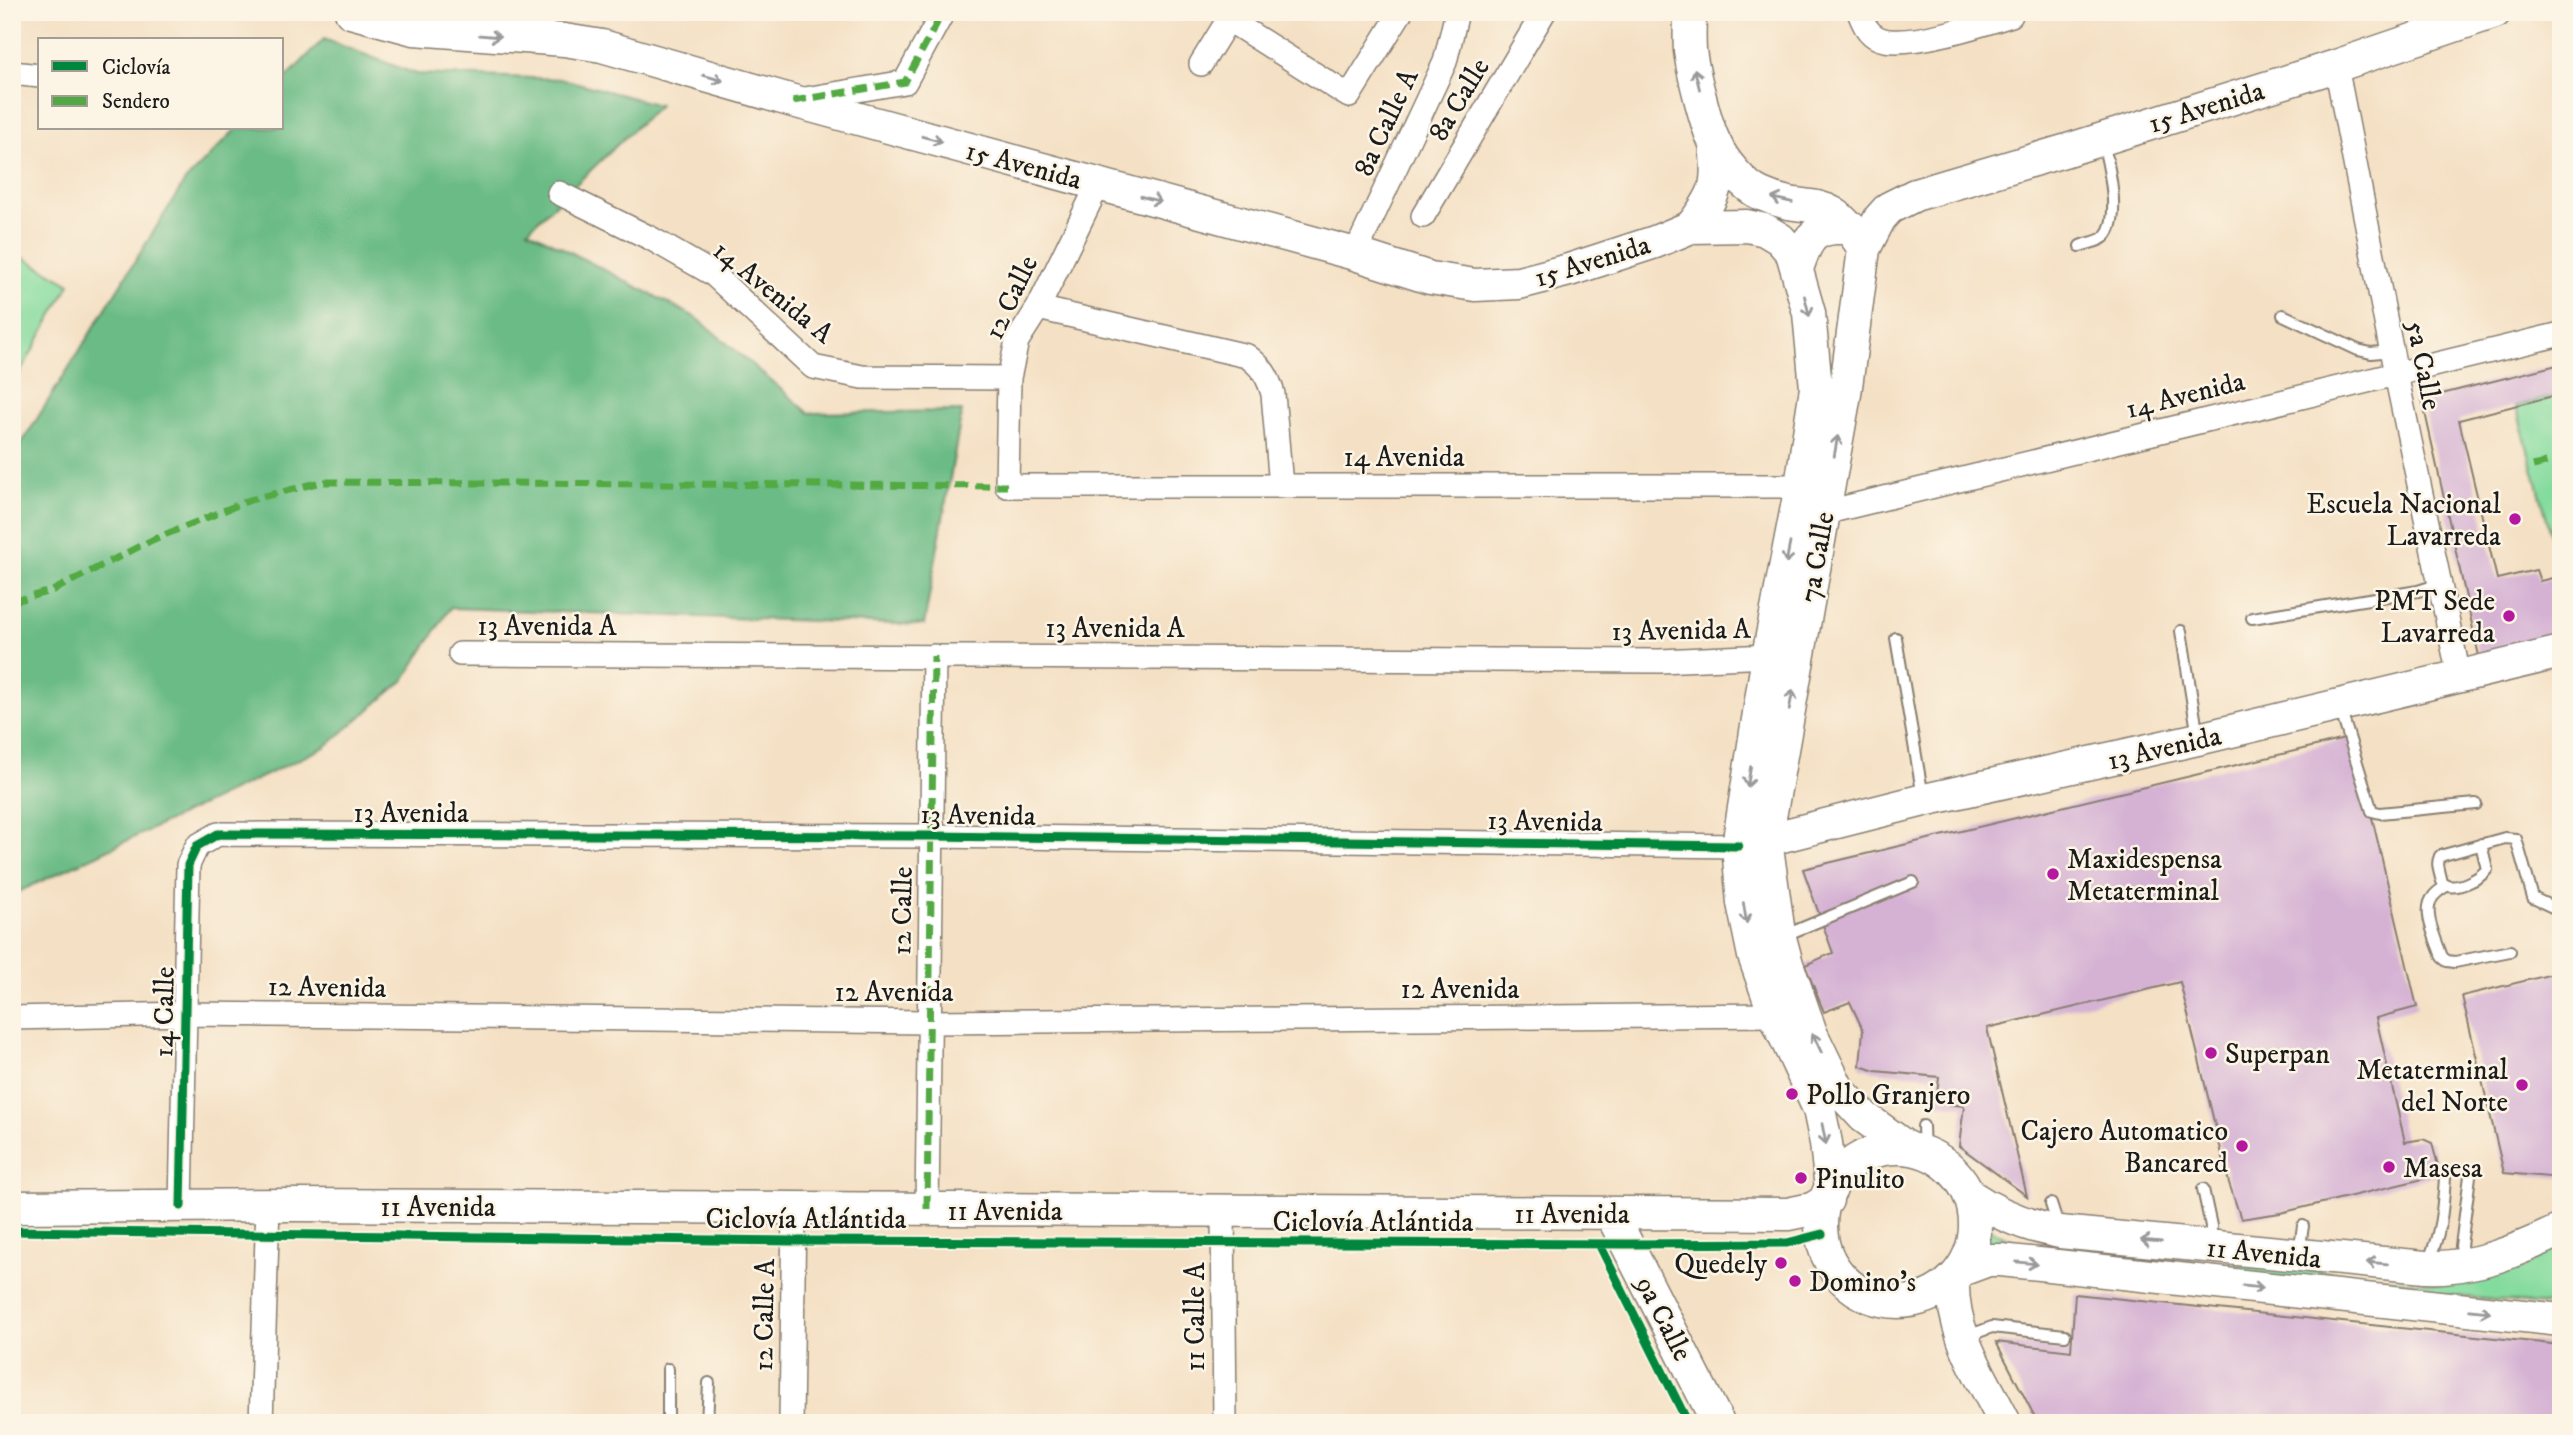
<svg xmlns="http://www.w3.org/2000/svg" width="2573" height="1435" font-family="'IM FELL DW Pica',serif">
<rect width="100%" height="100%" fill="#fcf5e5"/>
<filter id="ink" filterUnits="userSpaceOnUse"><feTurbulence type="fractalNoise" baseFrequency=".0143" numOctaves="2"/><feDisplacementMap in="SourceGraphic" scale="14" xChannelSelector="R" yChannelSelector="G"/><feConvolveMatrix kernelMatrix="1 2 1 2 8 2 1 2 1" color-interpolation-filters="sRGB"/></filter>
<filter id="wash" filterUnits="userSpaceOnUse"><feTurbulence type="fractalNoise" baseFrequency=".00686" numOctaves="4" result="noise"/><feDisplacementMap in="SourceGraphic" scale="28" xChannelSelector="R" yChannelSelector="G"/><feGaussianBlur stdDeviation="1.57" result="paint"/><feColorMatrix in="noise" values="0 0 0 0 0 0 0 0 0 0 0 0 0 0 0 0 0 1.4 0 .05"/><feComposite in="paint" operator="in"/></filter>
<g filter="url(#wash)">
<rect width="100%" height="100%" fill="#f4e0c4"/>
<!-- green -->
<path fill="#84db9e" stroke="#507c5d" stroke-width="2" d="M12 251 70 284 12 387Z
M2561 394V570L2516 406Z
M1988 1228 2019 1244 2125 1257 2323 1271 2447 1285 2492 1274 2561 1245C2561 1270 2542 1274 2556 1306L1986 1250 1989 1239Z"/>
<!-- forest -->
<path fill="#6bbb85" stroke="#446c50" stroke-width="2" d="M324 39 416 74 563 79 659 105 528 230 697 318 809 413 962 411 924 625 450 608 404 680 325 747 12 895V459L185 181 237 128H282V82Z"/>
<g id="blocks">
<!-- building -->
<path fill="#d5b2d4" d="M2561 364V394L2459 420 2497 579 2536 570 2540 581 2561 576V643L2479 656 2422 399Z
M2349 738 2370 809 2417 1007 2376 1018 2405 1142 2423 1139 2432 1143 2440 1175 2280 1213 2241 1219 2229 1183 2180 982 1987 1028 2027 1196 1959 1146 1964 1106 1936 1103 1939 1077 1875 1071 1860 1066 1863 1030 1850 1002 1824 1012 1805 965 1833 953 1803 869Z
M2561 972V1178L2504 1173 2462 996Z
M2075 1294 2561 1345V1423H2038L1996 1342 2071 1351Z"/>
</g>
</g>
<g filter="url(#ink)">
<use href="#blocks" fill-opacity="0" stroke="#887e70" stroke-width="2"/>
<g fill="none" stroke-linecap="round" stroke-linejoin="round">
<defs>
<path id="lane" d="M2080 246C2087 243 2100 242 2105 236 2122 218 2108 163 2103 142
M2283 315 2358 350 2371 353 2391 351
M2252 618 2418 591 2440 584
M2181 631 2198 737
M1896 638 1923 797
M2340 708 2372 811 2380 813 2476 804
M2481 844 2487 869C2481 878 2455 892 2444 884 2441 882 2441 877 2440 874 2438 866 2437 863 2440 856L2505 838 2516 839 2533 898 2561 911
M2446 886C2442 889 2436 892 2433 897 2421 911 2437 941 2442 957L2447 961 2455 962 2510 951
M1782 933 1795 931 1913 882
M1923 1126 1924 1152
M2203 1189 2211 1226 2210 1245
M2051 1204 2058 1226
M2299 1252 2303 1226
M2464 1260 2461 1246 2470 1176
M2427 1263C2441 1236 2443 1208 2445 1178
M1965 1337 1992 1327 2065 1335
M668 1423V1369
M707 1423 709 1383"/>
<path id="street" d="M1859 12C1863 22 1867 33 1878 38 1904 50 1983 24 2011 15
M1229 20 1349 96 1401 12
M1201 64 1233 12
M2336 66 2396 374 2459 676
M12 73 40 76
M799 100 905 82 943 12
M1098 185 1038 308 1017 341 1009 378 1007 486H1801
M559 193 652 239 713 274 813 367 862 377 1009 378
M1423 216 1544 12
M1355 254 1445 62 1457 12
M1038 308 1247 356C1262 367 1268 376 1273 394L1281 486
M1823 513 2561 334
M460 654 1660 661 1768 656
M12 1018 186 1014 928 1022 1775 1015
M181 1206 188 865 197 846 218 834 932 836 1738 846
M927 1209 934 656
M1223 1211 1225 1423
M261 1423 268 1205
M791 1423 794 1208"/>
<path id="secondary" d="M351 12 414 29 564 40 602 46 793 101 1355 254 1430 278 1475 285 1519 283 1569 270 1655 242 1691 227 1747 226 1765 230 1780 239 1792 253 1809 313 1816 388 1801 486 1768 656 1738 846 1743 903 1754 956 1775 1015 1819 1109 1826 1143 1831 1189
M1690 12C1690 25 1689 37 1690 50 1692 69 1706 126 1715 143 1722 160 1744 187 1761 194 1812 217 1827 188 1864 249L1845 394 1766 840 1779 934 1787 964 1811 1033 1838 1089 1864 1117 1907 1148
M1691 227C1716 195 1720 185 1715 144
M1864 249 1880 218 1889 208 1915 195 2064 151 2336 66 2495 12
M1797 269C1808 235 1814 226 1851 228
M1766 840 1924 800 2198 739 2561 652
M1821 1225a77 77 0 1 1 154 0a77 77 0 1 1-154 0Z
M1969 1195C1997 1214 2026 1226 2060 1232L2425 1267C2474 1269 2517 1251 2561 1230
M12 1207 296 1205 1788 1214 1812 1209 1827 1200
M1611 1213 1718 1423
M1961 1270 1988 1260H2001L2561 1320
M1953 1279C1951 1334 1981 1375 2005 1423"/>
</defs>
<!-- lane casing -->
<use href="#lane" stroke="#887e70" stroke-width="14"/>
<!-- street casing -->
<use href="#street" stroke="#887e70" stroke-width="26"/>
<!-- secondary casing -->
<use href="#secondary" stroke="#887e70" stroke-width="35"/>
<!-- lane -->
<use href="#lane" stroke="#fff" stroke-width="10"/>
<!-- street -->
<use href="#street" stroke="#fff" stroke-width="23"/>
<!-- secondary -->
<use href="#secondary" stroke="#fff" stroke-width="32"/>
<!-- quiet -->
<path stroke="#52a943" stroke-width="7" stroke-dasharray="14 7" stroke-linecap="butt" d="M793 101 905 82 943 12
M2533 466 2561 459
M12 602 54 590 152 540 250 500 321 482 1007 486
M927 1209 934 656"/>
<defs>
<path id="cycleway" d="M181 1206 188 865 197 846 218 834 932 836 1738 846
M12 1231 794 1241 1627 1244 1787 1243 1822 1234
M1599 1244 1688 1423"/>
</defs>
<!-- cycleway casing -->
<use href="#cycleway" stroke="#fcf5e5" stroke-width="13"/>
<!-- cycleway -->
<use href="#cycleway" stroke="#00873e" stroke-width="9"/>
</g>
<!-- one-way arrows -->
<defs><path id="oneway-shaft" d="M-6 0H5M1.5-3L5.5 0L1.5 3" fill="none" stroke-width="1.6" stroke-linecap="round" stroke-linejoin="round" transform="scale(1.75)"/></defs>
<g stroke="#999">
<use href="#oneway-shaft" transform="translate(490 36) rotate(5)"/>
<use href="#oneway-shaft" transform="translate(713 78) rotate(16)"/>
<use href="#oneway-shaft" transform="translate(1697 79) rotate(-104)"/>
<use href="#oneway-shaft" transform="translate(932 139) rotate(15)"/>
<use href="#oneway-shaft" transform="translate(1151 199) rotate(15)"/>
<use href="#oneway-shaft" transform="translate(1782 200) rotate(-167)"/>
<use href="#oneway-shaft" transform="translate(1807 306) rotate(76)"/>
<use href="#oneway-shaft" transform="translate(1836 446) rotate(-80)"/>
<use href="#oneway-shaft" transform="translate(1788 553) rotate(101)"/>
<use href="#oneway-shaft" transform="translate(1791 700) rotate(-80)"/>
<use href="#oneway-shaft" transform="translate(1749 777) rotate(99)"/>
<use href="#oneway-shaft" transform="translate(1745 913) rotate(81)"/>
<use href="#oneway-shaft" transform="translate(1817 1043) rotate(-115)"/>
<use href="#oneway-shaft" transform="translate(1824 1134) rotate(79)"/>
<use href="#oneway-shaft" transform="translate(2151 1241) rotate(-175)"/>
<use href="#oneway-shaft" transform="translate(2027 1263) rotate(6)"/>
<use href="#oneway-shaft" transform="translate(2377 1263) rotate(-175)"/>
<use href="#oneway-shaft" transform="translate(2253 1287) rotate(6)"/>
<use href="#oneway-shaft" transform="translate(2480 1311) rotate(6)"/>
</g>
</g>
<!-- markers -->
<g fill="#b5179e" stroke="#fcf5e5" stroke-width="2.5">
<circle cx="2515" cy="519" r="7"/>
<circle cx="2509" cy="616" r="7"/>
<circle cx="2053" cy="874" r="7"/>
<circle cx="2211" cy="1053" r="7"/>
<circle cx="2522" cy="1085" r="7"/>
<circle cx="1792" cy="1094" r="7"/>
<circle cx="2242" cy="1146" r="7"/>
<circle cx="2389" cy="1167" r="7"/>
<circle cx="1801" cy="1178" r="7"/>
<circle cx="1781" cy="1263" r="7"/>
<circle cx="1795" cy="1281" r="7"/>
</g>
<g text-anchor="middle" stroke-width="5" stroke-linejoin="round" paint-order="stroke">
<!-- street labels -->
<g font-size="28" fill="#1c1c1c" stroke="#fcf5e5">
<text transform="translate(1458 99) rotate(-59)" y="10">8a Calle</text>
<text transform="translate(2206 106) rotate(-17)" y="10">15 Avenida</text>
<text transform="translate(1385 122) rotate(-65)" y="10">8a Calle A</text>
<text transform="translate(1024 164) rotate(15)" y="10">15 Avenida</text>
<text transform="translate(1592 260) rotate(-17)" y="10">15 Avenida</text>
<text transform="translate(774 291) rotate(39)" y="10">14 Avenida A</text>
<text transform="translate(1010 297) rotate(-65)" y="10">12 Calle</text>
<text transform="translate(2425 365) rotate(79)" y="10">5a Calle</text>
<text transform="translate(2185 394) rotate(-14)" y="10">14 Avenida</text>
<text x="1404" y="466">14 Avenida</text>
<text transform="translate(1816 557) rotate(-80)" y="10">7a Calle</text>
<text x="547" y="635">13 Avenida A</text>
<text x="1115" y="637">13 Avenida A</text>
<text transform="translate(1681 629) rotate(-1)" y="10">13 Avenida A</text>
<text transform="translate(2164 747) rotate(-13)" y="10">13 Avenida</text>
<text x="411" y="822">13 Avenida</text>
<text transform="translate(978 814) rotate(1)" y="10">13 Avenida</text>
<text transform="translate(1545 820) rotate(1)" y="10">13 Avenida</text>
<text transform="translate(901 911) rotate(-89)" y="10">12 Calle</text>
<text transform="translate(327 986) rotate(1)" y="10">12 Avenida</text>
<text x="1460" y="998">12 Avenida</text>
<text x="894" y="1001">12 Avenida</text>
<text transform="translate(163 1012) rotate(-89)" y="10">14 Calle</text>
<text x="438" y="1216">11 Avenida</text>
<text x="1005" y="1220">11 Avenida</text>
<text x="1572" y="1223">11 Avenida</text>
<text x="806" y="1228">Ciclovía Atlántida</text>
<text x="1373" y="1231">Ciclovía Atlántida</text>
<text transform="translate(2264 1252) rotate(6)" y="10">11 Avenida</text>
<text transform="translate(763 1315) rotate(-89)" y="10">12 Calle A</text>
<text transform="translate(1194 1317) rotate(-90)" y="10">11 Calle A</text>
<text transform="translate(1665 1318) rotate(63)" y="10">9a Calle</text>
</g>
<!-- poi labels -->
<g font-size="28" fill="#1c1c1c" stroke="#fcf5e5" text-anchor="start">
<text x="2501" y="513" text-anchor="end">Escuela Nacional<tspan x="2501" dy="32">Lavarreda</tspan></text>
<text x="2495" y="610" text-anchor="end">PMT Sede<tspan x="2495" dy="32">Lavarreda</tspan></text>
<text x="2067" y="868">Maxidespensa<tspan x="2067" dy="32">Metaterminal</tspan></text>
<text x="2225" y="1063">Superpan</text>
<text x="2508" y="1079" text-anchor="end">Metaterminal<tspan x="2508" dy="32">del Norte</tspan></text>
<text x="1806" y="1104">Pollo Granjero</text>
<text x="2228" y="1140" text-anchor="end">Cajero Automatico<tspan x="2228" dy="32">Bancared</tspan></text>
<text x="2403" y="1177">Masesa</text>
<text x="1815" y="1188">Pinulito</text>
<text x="1767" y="1273" text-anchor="end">Quedely</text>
<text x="1809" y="1291">Domino's</text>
</g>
</g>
<!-- margin -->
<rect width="2573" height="1435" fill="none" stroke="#fcf5e5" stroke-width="42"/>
<!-- legend -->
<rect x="38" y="38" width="245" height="91" fill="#fcf5e5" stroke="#a29e95" stroke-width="2"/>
<rect x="52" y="61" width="35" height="10" fill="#00873e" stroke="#a29e95" stroke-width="2"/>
<text x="102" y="74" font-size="21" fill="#1c1c1c">Ciclovía</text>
<rect x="52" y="96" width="35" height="10" fill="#52a943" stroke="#a29e95" stroke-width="2"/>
<text x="102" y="108" font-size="21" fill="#1c1c1c">Sendero</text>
</svg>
